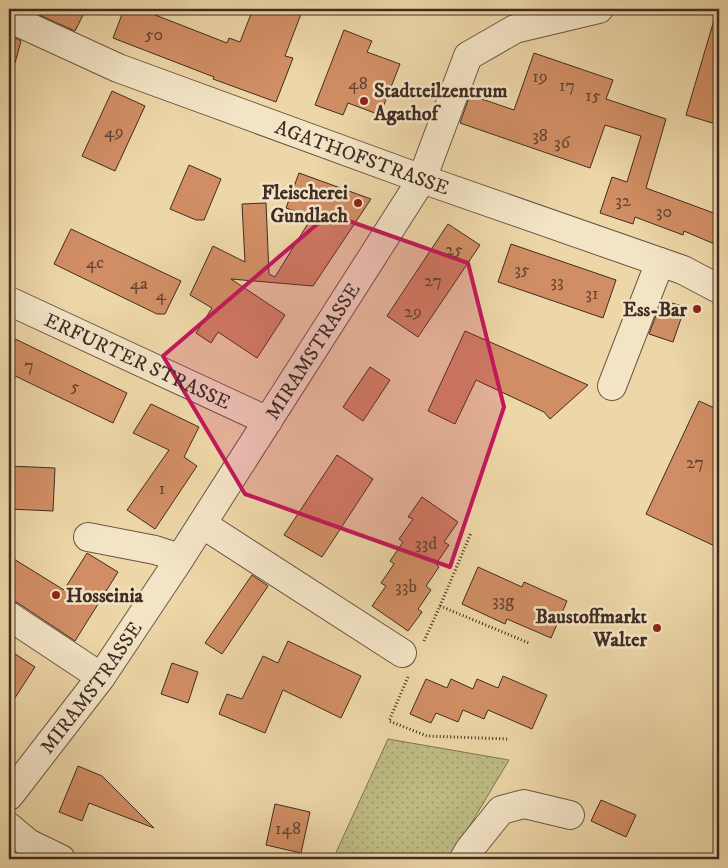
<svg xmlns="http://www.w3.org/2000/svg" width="728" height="868" font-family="'IM FELL DW Pica',serif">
<defs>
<pattern id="grass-dots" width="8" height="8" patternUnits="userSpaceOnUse" patternTransform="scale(1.25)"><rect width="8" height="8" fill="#bebc83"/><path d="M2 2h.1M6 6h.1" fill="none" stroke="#9c996b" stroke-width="1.8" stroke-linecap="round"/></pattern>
</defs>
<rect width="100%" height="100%" fill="#edd6a7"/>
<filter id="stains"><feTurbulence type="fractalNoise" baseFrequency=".004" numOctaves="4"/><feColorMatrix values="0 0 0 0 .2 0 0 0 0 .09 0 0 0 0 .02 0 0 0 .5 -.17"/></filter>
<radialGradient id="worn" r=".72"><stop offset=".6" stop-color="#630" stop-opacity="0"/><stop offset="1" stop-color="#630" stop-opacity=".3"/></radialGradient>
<!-- grass -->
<path fill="url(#grass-dots)" stroke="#7f7454" d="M388 739 509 760 450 859H333Z"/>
<!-- building -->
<path fill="#d18e64" stroke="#402c24" d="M26 9H86L75 31Z
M124 9H140L227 43 229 38 240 42 253 9H288L301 14 285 56 293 58 276 102 213 79 214 77 113 38Z
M714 20 719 21V125L686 115Z
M344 30 372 41 367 52 400 64 380 115 348 103 343 115 315 105Z
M9 35 21 41 15 63 9 62Z
M534 53 613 80 606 99 666 119 646 188 719 215V246L684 231 683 235 635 217 633 224 600 213 612 177 627 182 641 136 605 125 590 168 460 123 470 95 514 110Z
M112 91 145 106 115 171 82 156Z
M189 165 221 179 204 220H196L170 209Z
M299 173 371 199 313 286 231 279 285 315 257 358 218 332 211 343 196 333 212 308 190 295 213 246 245 262 242 204 266 203 269 274 275 277 312 217 286 208Z
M448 224 480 245 418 337 387 316Z
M71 229 181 281 165 314H157L54 264Z
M511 244 616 280 603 318 498 282Z
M662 300 685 307 673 342 649 334Z
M465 331 588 385 550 419 544 412 476 380 455 424 428 411Z
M9 336 127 393 113 423 9 373Z
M370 367 390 380 363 421 343 407Z
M699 401 719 410V548L646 514Z
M151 404 199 427 184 457 197 466 155 529 127 510 169 450 133 433Z
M337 455 373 479 322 557 284 535Z
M9 466 55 468 53 511 9 509Z
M422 497 458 522 444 542 449 545 436 564 439 567 426 586 431 590 418 609 422 612 408 631 372 606 386 586 381 583 394 564 390 561 403 542 399 539 413 519 408 517Z
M87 553 118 572 75 641 18 603 9 600V556L64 590Z
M478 567 522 587 524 582 567 601 551 638 507 619 505 624 462 604Z
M252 575 268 586 222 654 205 643Z
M288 641 361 676 341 718 283 690 265 733 219 714 227 694 242 699 263 656 278 663Z
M9 650 35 667 9 707Z
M172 663 198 672 188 703 161 694Z
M503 676 547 695 532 729 488 710 484 719 463 710 458 722 436 713 431 723 410 714 426 679 447 688 451 679 473 689 477 679 498 688Z
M78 766 102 776 154 828 89 803 82 821 59 812Z
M601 800 636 815 626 837 591 821Z
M275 804 310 812 301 853 266 845Z"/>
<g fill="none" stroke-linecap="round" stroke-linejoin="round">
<defs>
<g id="minor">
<path id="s1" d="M9 18 118 68 422 179 683 270 719 289"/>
<path id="s2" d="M9 301 268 421"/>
<path d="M612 386 660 262"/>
<path d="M202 524 402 653"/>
<path d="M88 537 155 550 180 558"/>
<path d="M9 616 101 677"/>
<path id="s3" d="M9 796 101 677 177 563 422 179 468 56 515 29 599 9"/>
<path d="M9 827 28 843 61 859"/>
<path d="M464 859 469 850 501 810 524 804 570 815"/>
</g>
</defs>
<!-- minor casing -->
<use href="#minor" stroke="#6b5645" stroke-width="30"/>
<!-- path -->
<path stroke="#402c24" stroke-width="3" stroke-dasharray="1 2.5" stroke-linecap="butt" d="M440 606 471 533
M424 641 440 606 529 643
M408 677 389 721 427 736 508 739"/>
<!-- minor -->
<use href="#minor" stroke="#f3e4c6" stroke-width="28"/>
</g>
<!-- marked area -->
<path fill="#c2185b" fill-opacity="0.2" stroke="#c2185b" stroke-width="4" stroke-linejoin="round" d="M329 214 468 263 504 407 450 567 245 494 163 356Z"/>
<!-- markers -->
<g fill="#8f2418" stroke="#f3e4c6" stroke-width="2">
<circle cx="364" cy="101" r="5"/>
<circle cx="358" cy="203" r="5"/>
<circle cx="697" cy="309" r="5"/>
<circle cx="56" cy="595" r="5"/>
<circle cx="657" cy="628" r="5"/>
</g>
<g text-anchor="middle" stroke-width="5" stroke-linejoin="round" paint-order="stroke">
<!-- number labels -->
<g font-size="18" fill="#644434">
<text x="154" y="40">50</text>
<text x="540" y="82">19</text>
<text x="358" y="89">48</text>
<text x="567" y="91">17</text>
<text x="593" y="101">15</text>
<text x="114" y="137">49</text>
<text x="540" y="141">38</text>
<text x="562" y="148">36</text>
<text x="623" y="206">32</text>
<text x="664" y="217">30</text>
<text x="454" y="255">25</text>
<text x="95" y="268">4c</text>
<text x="522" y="275">35</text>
<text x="433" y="286">27</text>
<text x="557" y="287">33</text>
<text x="139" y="289">4a</text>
<text x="592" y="299">31</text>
<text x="161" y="300">4</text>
<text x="413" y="317">29</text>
<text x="29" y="371">7</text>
<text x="75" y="392">5</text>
<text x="695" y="468">27</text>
<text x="162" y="494">1</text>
<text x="426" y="549">33d</text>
<text x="406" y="592">33b</text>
<text x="503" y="606">33g</text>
<text x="288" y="834">148</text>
</g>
<!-- poi labels -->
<g font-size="20" font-weight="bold" fill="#402c24" stroke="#f3e4c6" text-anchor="end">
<text x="374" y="97" text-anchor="start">Stadtteilzentrum<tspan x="374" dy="23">Agathof</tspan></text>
<text x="348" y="199">Fleischerei<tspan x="348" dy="23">Gundlach</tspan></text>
<text x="687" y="316">Ess-Bar</text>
<text x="66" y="602" text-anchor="start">Hosseinia</text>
<text x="647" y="623">Baustoffmarkt<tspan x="647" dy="23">Walter</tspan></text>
</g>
<!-- street labels -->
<g font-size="20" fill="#402c24" stroke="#f3e4c6">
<text dy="7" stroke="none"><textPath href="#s1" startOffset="380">AGATHOFSTRASSE</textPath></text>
<text dy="7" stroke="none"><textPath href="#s3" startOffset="539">MIRAMSTRASSE</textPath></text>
<text dy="7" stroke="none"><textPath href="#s2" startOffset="142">ERFURTER STRASSE</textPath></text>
<text dy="7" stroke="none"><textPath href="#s3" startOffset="136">MIRAMSTRASSE</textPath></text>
</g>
</g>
<!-- margin -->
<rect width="728" height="868" fill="none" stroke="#edd6a7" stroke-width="30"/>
<rect x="10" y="10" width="708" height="848" fill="none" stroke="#402c24" stroke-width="2.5"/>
<rect x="15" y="15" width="698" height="838" fill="none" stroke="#402c24"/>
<rect width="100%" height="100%" filter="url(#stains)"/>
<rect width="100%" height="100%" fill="url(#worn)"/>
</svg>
